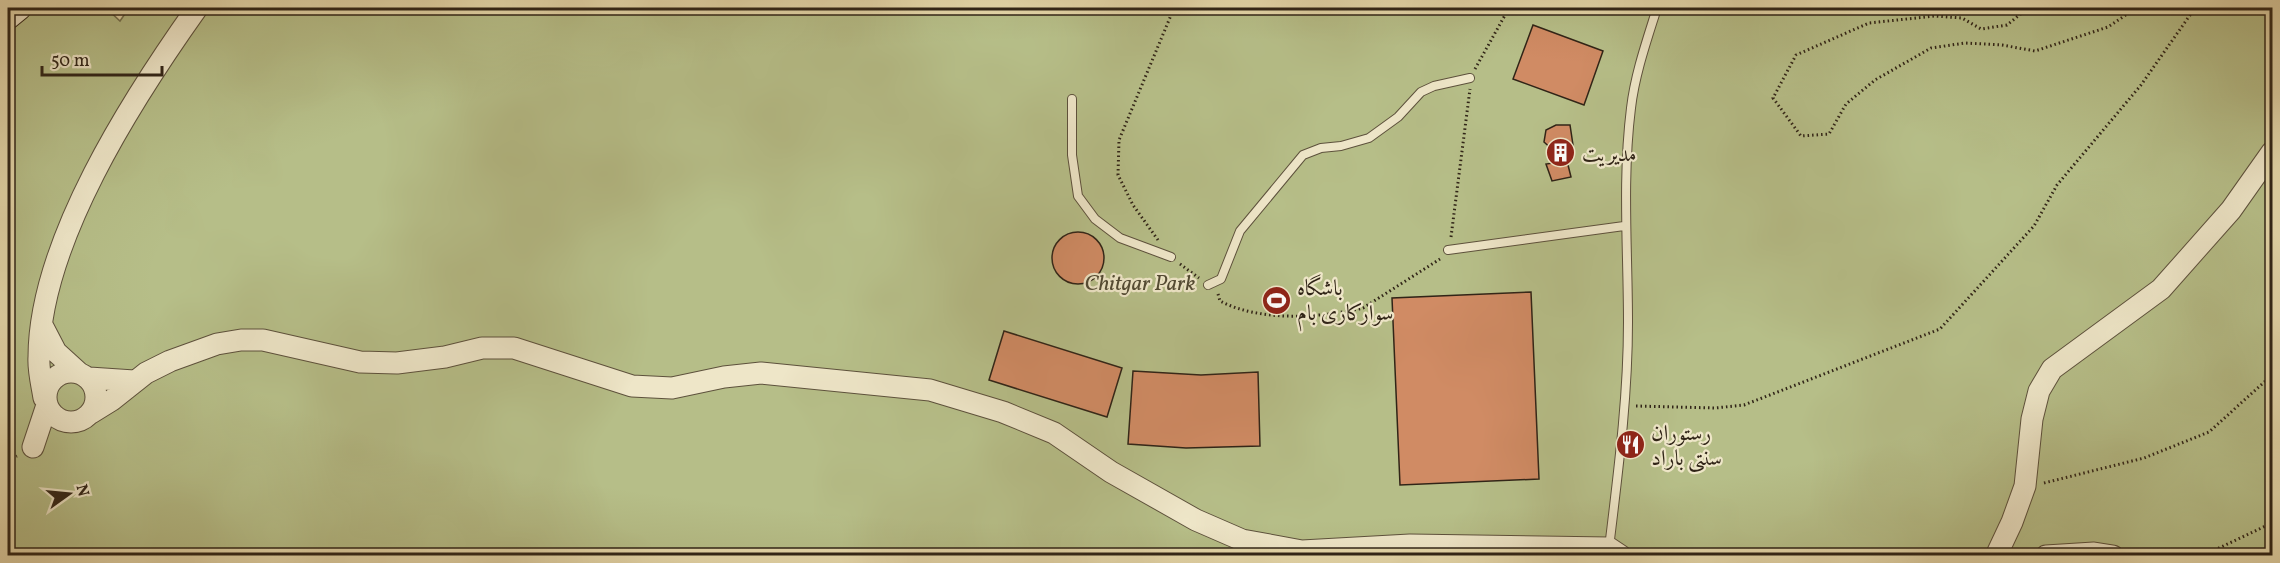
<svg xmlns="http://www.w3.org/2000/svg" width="2280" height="563" font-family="Vollkorn,Amiri,serif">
<rect width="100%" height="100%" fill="#e5d8ab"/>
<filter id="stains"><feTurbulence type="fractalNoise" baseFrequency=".00333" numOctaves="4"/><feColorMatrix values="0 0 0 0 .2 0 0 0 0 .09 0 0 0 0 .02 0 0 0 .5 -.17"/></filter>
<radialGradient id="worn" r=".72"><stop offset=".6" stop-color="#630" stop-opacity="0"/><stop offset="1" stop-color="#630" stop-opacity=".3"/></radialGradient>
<!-- green -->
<path fill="#b6be88" stroke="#737150" stroke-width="1.5" d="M8 8H106L120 21 129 8H2272V555H8Z"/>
<!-- building -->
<path fill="#d08b64" stroke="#302417" stroke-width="1.5" d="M1533 25 1603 51 1584 105 1513 79Z
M1556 125H1570L1573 145 1563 159 1544 142 1546 130Z
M1567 161 1571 177 1552 181 1546 164Z
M1052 258a26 26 0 1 1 52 0a26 26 0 1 1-52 0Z
M1531 292 1539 479 1400 485 1392 298Z
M1004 331 1122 368 1107 417 989 380Z
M1133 371 1201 375 1258 372 1260 446 1186 448 1128 444Z"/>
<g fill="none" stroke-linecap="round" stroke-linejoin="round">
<defs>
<path id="service" d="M1072 99V155L1078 196 1095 219 1120 238 1171 257
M1448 250 1624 226
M1208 285 1221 279 1240 231 1303 155 1321 148 1341 146 1369 138 1398 117 1421 92 1434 86 1470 78
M1609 548C1618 473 1628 398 1628 322 1628 250 1622 180 1631 108 1635 74 1647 40 1657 8"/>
<path id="tertiary" d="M42 325 56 352 78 372
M46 397a25 25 0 1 1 50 0a25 25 0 1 1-50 0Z
M89 378 134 381
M44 398C42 385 38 370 39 357 39 243 133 98 197 8
M91 413 112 400 146 373 170 361 217 344 241 340H263L360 362 397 363 445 357 482 348H514L632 386 672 388 724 377 761 373 930 390 1003 412 1054 433 1111 472 1196 520 1242 540 1302 551 1410 545 1609 548 1621 556
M33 447 47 405
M1996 556 2012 522 2025 486 2032 419 2039 391 2052 369 2161 289 2231 210 2272 152
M2046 556 2094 553 2113 556"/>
<path id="secondary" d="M8 17 19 8"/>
</defs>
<!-- service casing -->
<use href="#service" stroke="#5d513c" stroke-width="10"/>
<!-- tertiary casing -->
<use href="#tertiary" stroke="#5d513c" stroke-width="23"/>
<!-- secondary casing -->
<use href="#secondary" stroke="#302417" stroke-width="26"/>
<!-- path -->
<path stroke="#302417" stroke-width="3" stroke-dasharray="1.5 3" stroke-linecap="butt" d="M2028 8 2007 25 1981 29 1962 18 1935 16 1869 23 1796 55 1773 98 1801 136 1829 134 1846 104 1875 80 1931 48 1965 43 2002 45 2035 51 2108 27 2136 8
M1475 69 1509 8
M1451 237 1470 89
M1158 240 1133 205 1118 175 1119 140 1174 8
M1180 264 1199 278
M1218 294 1220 301C1260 322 1320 318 1363 308L1440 259
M1636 406 1715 408 1744 405 1940 329 2034 226 2057 185 2141 85 2195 8
M8 460 17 456
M2044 483 2144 458 2209 432 2272 375
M2202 556 2272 523"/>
<!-- service -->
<use href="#service" stroke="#eee6c8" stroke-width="8"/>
<!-- tertiary -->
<use href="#tertiary" stroke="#eee6c8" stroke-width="21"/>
<!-- secondary -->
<use href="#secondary" stroke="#eee6c8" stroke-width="24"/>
</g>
<!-- icons -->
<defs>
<symbol id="building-disc" viewBox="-11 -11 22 22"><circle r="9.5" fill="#8f2418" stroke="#eee6c8"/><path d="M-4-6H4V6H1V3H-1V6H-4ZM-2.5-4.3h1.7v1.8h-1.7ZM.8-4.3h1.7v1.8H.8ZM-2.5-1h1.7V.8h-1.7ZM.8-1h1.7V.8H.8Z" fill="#fff"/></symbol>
<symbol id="stadium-disc" viewBox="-11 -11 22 22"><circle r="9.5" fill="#8f2418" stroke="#eee6c8"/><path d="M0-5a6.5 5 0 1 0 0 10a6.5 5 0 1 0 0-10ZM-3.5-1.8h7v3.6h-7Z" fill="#fff"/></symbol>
<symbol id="restaurant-disc" viewBox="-11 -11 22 22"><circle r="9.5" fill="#8f2418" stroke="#eee6c8"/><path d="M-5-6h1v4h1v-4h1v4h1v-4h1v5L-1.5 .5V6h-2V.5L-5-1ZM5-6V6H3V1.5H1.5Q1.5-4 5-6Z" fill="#fff"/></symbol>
</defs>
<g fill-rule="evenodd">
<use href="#building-disc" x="1544" y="136" width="33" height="33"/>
<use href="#stadium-disc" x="1260" y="284" width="33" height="33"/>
<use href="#restaurant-disc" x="1614" y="428" width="33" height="33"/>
</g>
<g text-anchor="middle" stroke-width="4.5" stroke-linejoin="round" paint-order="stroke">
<!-- poi labels -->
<g font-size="22" fill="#302417" stroke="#eee6c8" text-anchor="start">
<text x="1582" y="161">مدیریت</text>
<text x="1297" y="295">باشگاه<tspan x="1297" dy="25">سوارکاری بام</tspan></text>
<text x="1651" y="440">رستوران<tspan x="1651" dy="25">سنتی باراد</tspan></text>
</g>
<!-- park labels -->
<g font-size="22" font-style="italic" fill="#524a33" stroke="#eee6c8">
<text x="1140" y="290">Chitgar Park</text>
</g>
</g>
<!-- margin -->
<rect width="2280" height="563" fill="none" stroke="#e5d8ab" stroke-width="30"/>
<rect x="9" y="9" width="2262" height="545" fill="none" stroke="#302417" stroke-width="3"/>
<rect x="15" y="15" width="2250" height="533" fill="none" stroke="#302417" stroke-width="1.5"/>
<!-- north arrow -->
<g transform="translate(69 494) rotate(75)" stroke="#eee6c8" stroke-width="4.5" paint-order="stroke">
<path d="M0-4.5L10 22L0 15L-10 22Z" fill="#302417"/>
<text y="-9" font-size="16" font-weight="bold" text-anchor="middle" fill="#302417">N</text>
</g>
<!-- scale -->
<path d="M42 66v9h120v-9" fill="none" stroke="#302417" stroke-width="3"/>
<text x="51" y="66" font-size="18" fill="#302417" stroke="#eee6c8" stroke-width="4.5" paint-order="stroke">50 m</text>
<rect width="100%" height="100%" filter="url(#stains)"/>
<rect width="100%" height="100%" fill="url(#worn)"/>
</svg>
